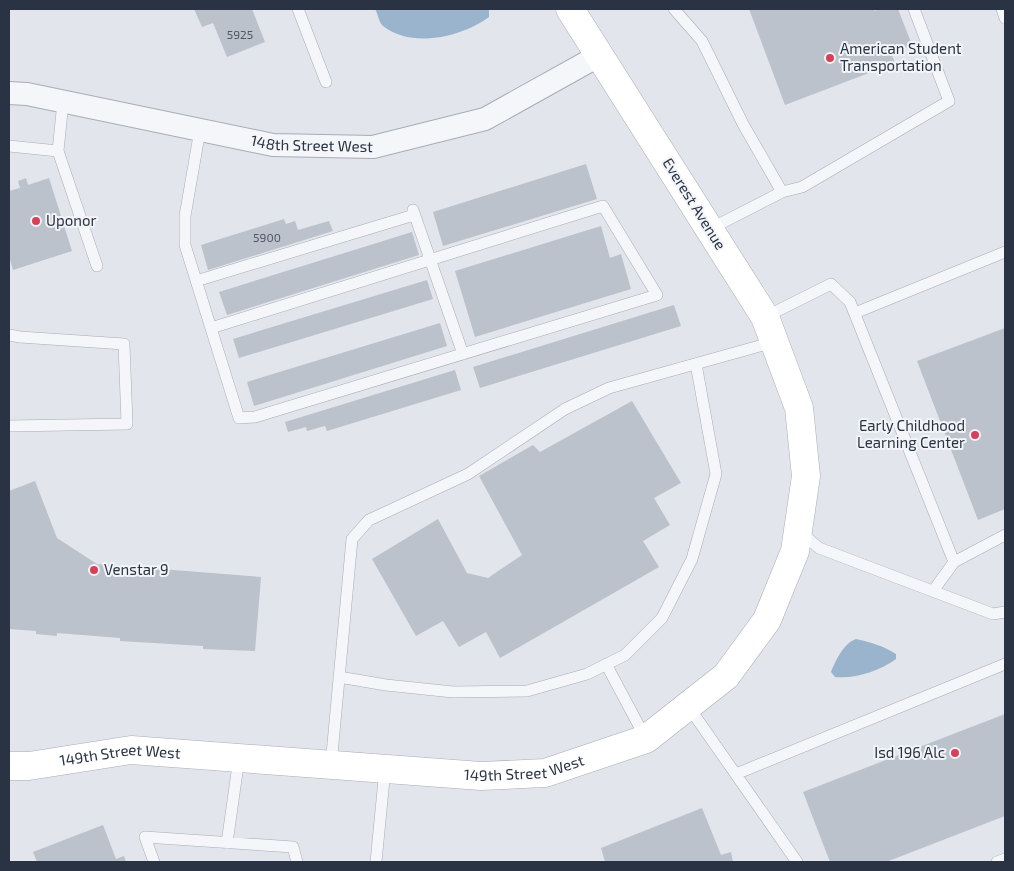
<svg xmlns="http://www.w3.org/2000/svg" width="1014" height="871" font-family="'Exo 2',sans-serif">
<rect width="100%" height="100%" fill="#e2e5eb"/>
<!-- water -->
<path fill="#9bb4cd" d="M375 9H489V17C462 37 412 49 383 26 379 23 378 14 375 9Z
M856 639C870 642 884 646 896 654V659C879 671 856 679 835 677L831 672C836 660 843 644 856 639Z"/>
<!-- building -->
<path fill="#bbc2cb" d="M194 9H252L265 42 227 57 213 23 202 27Z
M749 9H874L875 11 879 9H898L912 45 891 53 895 63 785 105Z
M586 164 597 199 443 246 433 212Z
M26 178 28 185 49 178 72 251 13 270 9 256V191L20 188 18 181Z
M284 219 286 224 295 221 298 230 329 221 333 231 208 270 201 245Z
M601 226 610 258 621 254 631 289 475 337 455 271Z
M412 232 419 255 227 315 219 292Z
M427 280 433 299 239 358 233 339Z
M674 305 681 326 480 388 473 367Z
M440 323 447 346 254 406 247 382Z
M1005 328V509L978 520 917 361Z
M455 370 461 390 327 431 325 426 307 431 306 427 288 432 285 422Z
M632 401 681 483 654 498 670 525 643 541 659 567 500 658 486 632 459 647 443 621 416 636 372 559 438 519 467 573 488 578 522 555 479 476 533 445 540 452Z
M35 481 57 538 97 564 261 577 255 651 203 649V646L120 641V638L57 633V636L36 634V631L9 629V491Z
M1005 714V816L886 862H830L803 792Z
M702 808 721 855 731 852 733 862H605L601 848Z
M103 825 116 859 124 856 126 862H37L33 852Z"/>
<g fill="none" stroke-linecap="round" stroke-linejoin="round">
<defs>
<path id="lane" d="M298 9 326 82
M674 9 702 41 743 124 782 192 710 229
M1002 9 1005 18
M63 102 58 151 97 266
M200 130 185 216V245L239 418 255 417 657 295 603 206 211 328
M9 146 58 151
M782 192 802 187 949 101 914 9
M413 210 463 354
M196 281 414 215
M855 313 1005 252
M765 317 831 284 850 302 954 562
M9 335 20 337 124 344 127 424 9 426
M799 531 819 548 993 614 1005 612
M933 591 954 562 1005 535
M606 664 646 739
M339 677 386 685 453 692 527 691 587 674 625 655 662 618 692 559 716 474 696 364
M688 706 797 862
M331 765 352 539 369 520 468 474 565 409 609 388 774 342
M736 774 1005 664
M227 843 239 758
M154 862 145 837 293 847 297 862
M376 862 385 769
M997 862 1005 859"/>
<g id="street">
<path id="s1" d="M9 93 27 94 273 145 373 147 485 119 600 55"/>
</g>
<g id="secondary">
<path id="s2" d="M9 766H29L131 750 481 776 545 773 646 739 726 676 767 620 795 551 806 476 799 408 765 317 570 9"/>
</g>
</defs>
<!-- lane casing -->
<use href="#lane" stroke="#a7acb6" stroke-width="12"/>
<!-- street casing -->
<use href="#street" stroke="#a7acb6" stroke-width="24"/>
<!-- secondary casing -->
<use href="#secondary" stroke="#a7acb6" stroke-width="29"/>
<!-- lane -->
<use href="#lane" stroke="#f5f6f9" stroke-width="11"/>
<!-- street -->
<use href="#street" stroke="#f5f6f9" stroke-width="22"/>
<!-- secondary -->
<use href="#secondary" stroke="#fff" stroke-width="28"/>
</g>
<!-- markers -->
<g fill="#d6415a" stroke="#f2f4f8" stroke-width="2">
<circle cx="830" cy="58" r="5"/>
<circle cx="36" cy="221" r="5"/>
<circle cx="975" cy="435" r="5"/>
<circle cx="94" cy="570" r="5"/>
<circle cx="955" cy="753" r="5"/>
</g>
<g text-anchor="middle" stroke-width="4" stroke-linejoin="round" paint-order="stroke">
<!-- number labels -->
<g font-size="12" fill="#4e5766">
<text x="240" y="39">5925</text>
<text x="267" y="242">5900</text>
</g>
<!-- poi labels -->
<g font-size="15" fill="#293344" stroke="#f2f4f8" text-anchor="start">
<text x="840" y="54">American Student<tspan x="840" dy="17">Transportation</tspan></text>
<text x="46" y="226">Uponor</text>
<text x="965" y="431" text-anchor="end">Early Childhood<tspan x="965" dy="17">Learning Center</tspan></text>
<text x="104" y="575">Venstar 9</text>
<text x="945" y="758" text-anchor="end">Isd 196 Alc</text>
</g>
<!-- street labels -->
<g font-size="15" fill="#293344" stroke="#f2f4f8">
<text dy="5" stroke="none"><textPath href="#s1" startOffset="308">148th Street West</textPath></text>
<text transform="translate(694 204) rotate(58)" y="5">Everest Avenue</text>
<text dy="5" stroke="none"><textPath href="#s2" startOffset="112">149th Street West</textPath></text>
<text dy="5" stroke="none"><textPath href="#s2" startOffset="518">149th Street West</textPath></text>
</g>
</g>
<!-- border -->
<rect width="1014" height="871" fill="none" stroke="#293344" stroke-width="20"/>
</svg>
